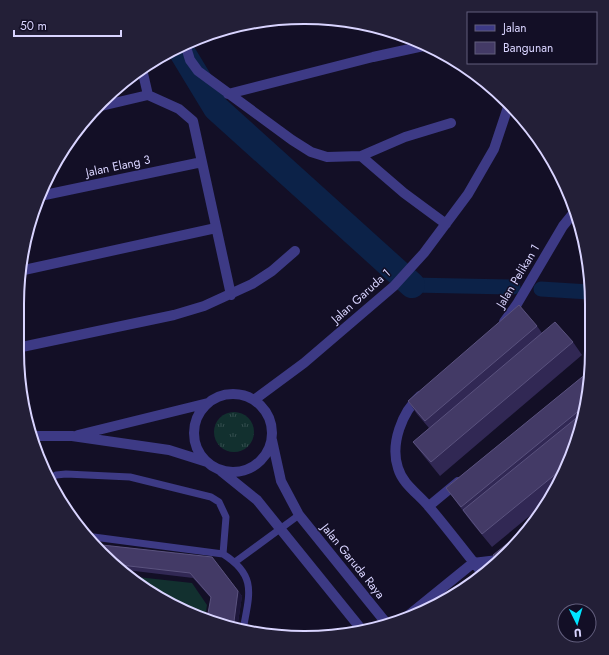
<svg xmlns="http://www.w3.org/2000/svg" width="609" height="655" font-family="Jost,sans-serif">
<defs>
<pattern id="grass-tufts" width="24" height="20" patternUnits="userSpaceOnUse"><rect width="24" height="20" fill="#12302f"/><path d="M3 7l-1-3M5 7V3M7 7l1-3M15 17l-1-3M17 17v-4M19 17l1-3" fill="none" stroke="#344d4e"/></pattern>
</defs>
<rect width="100%" height="100%" fill="#130f26"/>
<!-- grass -->
<path fill="url(#grass-tufts)" d="M214 432a20 20 0 1 1 40 0a20 20 0 1 1-40 0Z"/>
<!-- pitch -->
<path fill="#12302f" d="M128 576 192 583 207 605 205 618 161 600Z"/>
<g fill="none" stroke-linecap="round" stroke-linejoin="round">
<!-- canal -->
<path stroke="#0c2248" stroke-width="15" d="M412 285 513 287
M541 289 589 292"/>
<!-- river -->
<path stroke="#0c2248" stroke-width="26" d="M179 47 216 108 412 285"/>
<!-- service -->
<path stroke="#3d3a85" stroke-width="7" d="M48 480 56 475 66 474 130 477 211 497 219 502 226 517 223 554C258 576 249 595 243 630
M86 536 223 554
M235 562 299 515"/>
<!-- minor -->
<path stroke="#3d3a85" stroke-width="10" d="M185 44 190 60 198 71 292 140 311 152 327 157 361 156 405 137 451 123
M142 69 148 95 179 109 193 121 231 295
M228 94 373 57 428 45
M97 107 148 95
M361 156 404 193 446 224
M40 196 202 162
M24 270 216 228
M504 322 517 304 563 226 576 210
M17 348 174 315 204 306 252 284 272 271 295 251
M194 433a39 39 0 1 1 78 0a39 39 0 1 1-78 0Z
M420 396C402 412 390 444 398 468 403 485 419 494 430 508 448 529 465 552 483 574
M254 400 304 363 394 286 424 253 468 194 494 149 509 104
M78 435 208 403
M33 436H72L169 450 207 462
M272 440 281 481 299 515 387 624
M221 471 257 500 362 630
M429 506 458 482
M404 619 473 563 498 560"/>
</g>
<!-- wall -->
<path fill="#312854" d="M537 326 542 333 573 342 582 355 440 476 423 455 413 442 429 428 417 414 408 401Z
M587 373V406L570 460 549 500 492 547 472 523 446 488Z
M93 544 212 557 242 596 237 629 230 628 210 597 193 578 118 569 115 567Z"/>
<!-- shaded-wall -->
<path fill="#1d163a" d="M238 591 242 596 237 629H233Z"/>
<!-- building -->
<path fill="#433a66" stroke="#5a527e" d="M519 305 537 326 425 421 408 401Z
M555 322 573 342 431 462 413 442Z
M587 373V404L461 507 446 488Z
M585 411 570 460 568 464 482 534 463 510Z
M533 523 508 554 498 562 493 555Z
M93 544 212 557 238 591 233 629 230 628 207 619 211 597 190 573 112 564Z"/>
<g text-anchor="middle" stroke-width="3" stroke-linejoin="round" paint-order="stroke">
<!-- street labels -->
<g font-size="12" fill="#d9d4ff" stroke="#130f26">
<text transform="translate(118 166) rotate(-12)" y="4">Jalan Elang 3</text>
<text transform="translate(518 276) rotate(-59)" y="4">Jalan Pelikan 1</text>
<text transform="translate(361 296) rotate(-42)" y="4">Jalan Garuda 1</text>
<text transform="translate(353 561) rotate(51)" y="4">Jalan Garuda Raya</text>
</g>
</g>
<!-- crop -->
<path d="M0 0H609V655H0ZM304 24H305A280 280 0 0 1 585 304V351A280 280 0 0 1 305 631H304A280 280 0 0 1 24 351V304A280 280 0 0 1 304 24Z" fill="#231f37" fill-rule="evenodd"/>
<path fill="none" stroke="#d9d4ff" stroke-width="2" d="M304 24H305A280 280 0 0 1 585 304V351A280 280 0 0 1 305 631H304A280 280 0 0 1 24 351V304A280 280 0 0 1 304 24Z"/>
<!-- legend -->
<rect x="467" y="12" width="130" height="52" fill="#130f26" stroke="#625e7d"/>
<rect x="475" y="25" width="20" height="6" fill="#3d3a85" stroke="#625e7d"/>
<text x="503" y="32" font-size="12" fill="#d9d4ff">Jalan</text>
<rect x="475" y="42" width="20" height="12" fill="#433a66" stroke="#625e7d"/>
<text x="503" y="52" font-size="12" fill="#d9d4ff">Bangunan</text>
<!-- north arrow -->
<g transform="translate(577 623) rotate(175)"><circle r="19" fill="#130f26" stroke="#625e7d"/>
<path d="M0-3L7 15L0 10L-7 15Z" fill="#00e5ff"/>
<text y="-6" font-size="11" font-weight="bold" text-anchor="middle" fill="#d9d4ff">U</text>
</g>
<!-- scale -->
<path d="M14 30v6h107v-6" fill="none" stroke="#d9d4ff" stroke-width="2"/>
<text x="20" y="30" font-size="12" fill="#d9d4ff" stroke="#130f26" stroke-width="3" paint-order="stroke">50 m</text>
</svg>
